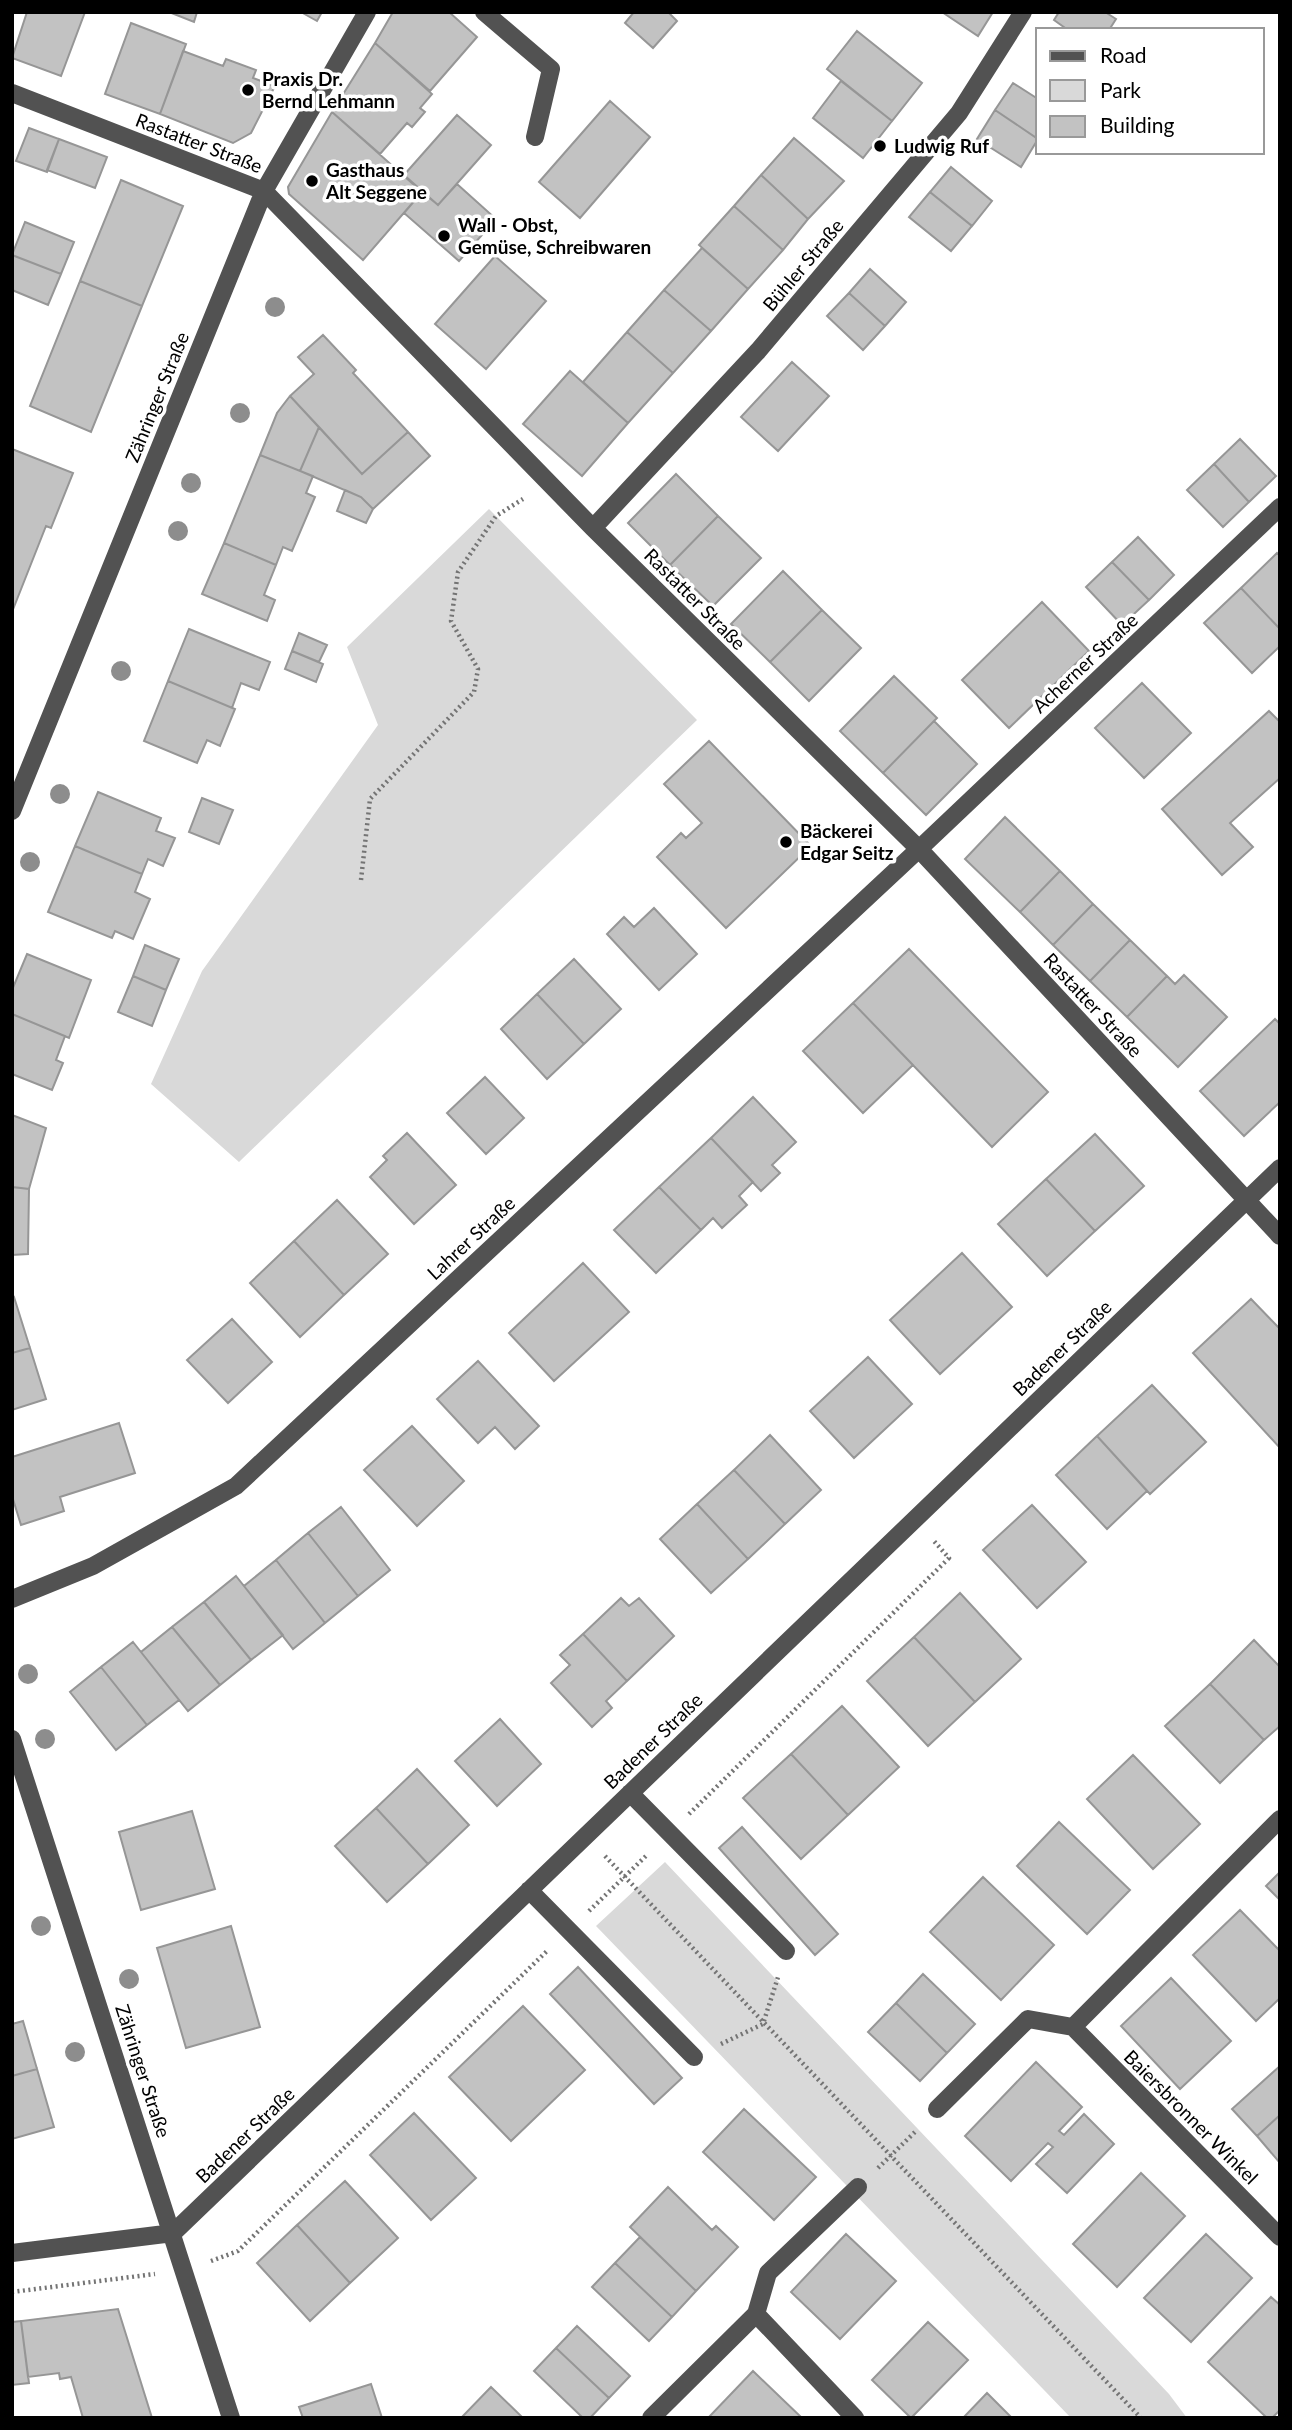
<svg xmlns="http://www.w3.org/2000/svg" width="1292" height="2430" font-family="Lato,sans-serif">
<rect width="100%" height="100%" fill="#fff"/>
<!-- green -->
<path fill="#d9d9d9" d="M489 509 697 720 239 1162 151 1084 202 971 378 725 347 647Z
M665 1862 1169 2394 1187 2418H1071L596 1926Z"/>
<!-- building -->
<path fill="#c2c2c2" stroke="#969696" stroke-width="2" d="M27 12H85L61 76 12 58Z
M169 12H197L194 22Z
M301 12H322L317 21Z
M393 12H449L477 37 430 91 375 43Z
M634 12H668L677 21 653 48 625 23Z
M942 12H993L978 36Z
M1059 12H1105L1116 19 1109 30H1068L1054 20Z
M131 23 186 44 160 114 105 94Z
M857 31 922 83 892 121 827 69Z
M375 43 432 94 420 108 425 112 412 127 407 123 380 154 332 112Z
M183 51 223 66 226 59 256 70 253 78 275 86 251 133 233 143 160 114Z
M841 81 892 121 863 158 813 118Z
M1013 83 1038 99V139L995 110Z
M610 101 650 137 580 218 539 182Z
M995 110 1038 139 1021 167 977 139Z
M332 112 422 192 363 260 289 194 288 187Z
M457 115 491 145 438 205 404 175Z
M29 128 59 139 47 172 16 161Z
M794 138 844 181 808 219 761 175Z
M59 139 107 157 95 188 47 170Z
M951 167 992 201 972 226 930 192Z
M761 175 808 219 783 250 734 206Z
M121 180 183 206 142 306 80 281Z
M457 184 496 219 459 261 404 213 422 192 438 205Z
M930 192 972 226 951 251 909 217Z
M734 206 783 250 748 289 699 245Z
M25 222 74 242 61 274 12 255Z
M702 248 748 289 711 331 664 290Z
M12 255 61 274 48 305 12 290Z
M495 256 546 301 486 369 435 324Z
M870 269 906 302 885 326 849 293Z
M80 281 142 306 91 432 30 406Z
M664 290 711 331 673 373 627 332Z
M849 293 885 326 863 350 827 316Z
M627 332 673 373 628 423 583 382Z
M323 335 356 370 353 373 408 432 362 474 290 396 314 374 298 357Z
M792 362 829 396 778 451 741 417Z
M570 371 628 423 582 476 523 424Z
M290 396 319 427 300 471 260 455 277 413Z
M319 427 362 474 408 432 430 456 373 509 361 497 300 471Z
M1240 439 1276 476 1249 502 1214 464Z
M12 449 73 473 51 528 46 526 12 612Z
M260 455 313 476 306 493 315 497 292 551 283 547 276 565 224 543Z
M1214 464 1249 502 1223 527 1187 490Z
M676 474 718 516 670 565 628 523Z
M345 490 361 497 373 509 366 523 337 511Z
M718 516 761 558 713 606 670 565Z
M1138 537 1174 575 1149 600 1112 562Z
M224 543 276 565 264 595 275 600 267 621 202 594Z
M1277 553 1280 556V629L1241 588Z
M1112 562 1149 600 1122 625 1086 587Z
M783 571 822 610 770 662 731 624Z
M1241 588 1280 629V646L1252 673 1204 623Z
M1042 602 1089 651 1009 728 962 680Z
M822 610 861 648 809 701 770 662Z
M189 629 270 662 259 690 241 683 232 708 168 681Z
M299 633 327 645 319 662 292 651Z
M292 651 323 664 316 682 285 669Z
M894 676 937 718 883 773 840 731Z
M168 681 235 709 220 746 207 740 197 763 144 741Z
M1142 683 1191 733 1144 778 1095 728Z
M1269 711 1280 722V778L1230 823 1253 847 1222 875 1162 809Z
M934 721 977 764 926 815 883 773Z
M709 741 811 846 726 928 657 857 681 833 686 838 702 823 664 784Z
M98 792 161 818 156 831 175 838 163 866 148 859 142 874 75 846Z
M202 798 233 810 219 844 189 832Z
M1005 817 1060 871 1020 912 965 859Z
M75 846 142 874 135 892 150 899 133 939 115 931 112 938 48 912Z
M1060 871 1093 904 1053 945 1020 912Z
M1093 904 1130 940 1090 981 1053 945Z
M654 908 697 954 659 990 607 934 624 917 634 927Z
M1130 940 1167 976 1127 1017 1090 981Z
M145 945 179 959 166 990 133 976Z
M909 949 1048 1092 992 1147 853 1003Z
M27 954 91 980 69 1038 12 1014V990Z
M574 959 621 1009 584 1044 537 994Z
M1184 975 1227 1017 1178 1067 1127 1017 1167 976 1175 984Z
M133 976 166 990 152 1026 118 1012Z
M537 994 584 1044 547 1079 501 1029Z
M853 1003 913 1065 863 1113 803 1051Z
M12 1014 65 1036 56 1060 63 1063 52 1090 12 1074Z
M1275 1019 1280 1024V1102L1244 1136 1200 1091Z
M485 1077 524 1118 486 1154 447 1113Z
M753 1097 796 1142 772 1165 780 1173 761 1191 711 1138Z
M12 1115 46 1128 29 1189 12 1187Z
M407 1133 456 1185 414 1224 370 1177 387 1160 383 1156Z
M1095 1134 1144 1186 1095 1231 1046 1179Z
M711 1138 753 1182 739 1196 747 1205 722 1228 713 1218 701 1230 659 1187Z
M1046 1179 1095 1231 1047 1276 998 1224Z
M12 1187 29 1189 28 1254 12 1255Z
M659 1187 701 1230 656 1273 614 1230Z
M337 1200 388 1254 344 1295 294 1241Z
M294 1241 344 1295 300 1337 250 1283Z
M962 1253 1012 1307 940 1374 890 1320Z
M583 1263 629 1312 554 1381 509 1333Z
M14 1297 30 1348 12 1353V1298Z
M1251 1299 1280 1329V1448L1193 1353Z
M232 1319 272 1362 228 1403 187 1360Z
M30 1348 46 1399 12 1410V1353Z
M868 1357 912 1404 854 1458 810 1411Z
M478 1361 539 1426 515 1449 495 1427 478 1443 437 1399Z
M1152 1385 1206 1442 1150 1494 1097 1436Z
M119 1423 135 1473 60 1497 64 1511 21 1525 12 1496V1457Z
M412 1426 464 1481 417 1526 364 1470Z
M770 1435 821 1490 785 1524 734 1470Z
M1097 1436 1147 1491 1107 1529 1056 1475Z
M734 1470 785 1524 748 1559 697 1504Z
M697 1504 748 1559 711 1593 660 1539Z
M1032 1505 1086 1562 1037 1608 983 1550Z
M341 1507 390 1570 358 1596 308 1533Z
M308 1533 358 1596 325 1623 276 1560Z
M276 1560 325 1623 293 1649 244 1586Z
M236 1576 283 1635 251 1660 204 1602Z
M960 1593 1021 1659 975 1702 914 1637Z
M621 1598 629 1606 639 1598 674 1636 627 1681 583 1634Z
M204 1602 251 1660 220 1685 172 1627Z
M172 1627 220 1685 188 1711 141 1652Z
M583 1634 627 1681 606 1701 612 1708 592 1727 551 1683 570 1665 560 1655Z
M914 1637 975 1702 928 1746 867 1681Z
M1254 1640 1280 1667V1726L1264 1740 1210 1684Z
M133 1642 179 1700 147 1725 101 1667Z
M101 1667 147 1725 116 1750 70 1692Z
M1210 1684 1264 1740 1220 1783 1165 1726Z
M842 1706 899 1767 848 1815 791 1754Z
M500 1719 541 1764 497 1806 455 1761Z
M791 1754 848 1815 801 1859 743 1798Z
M1133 1755 1200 1824 1153 1869 1087 1799Z
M417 1769 469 1825 428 1864 376 1808Z
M376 1808 428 1864 387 1902 335 1846Z
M192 1811 215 1889 141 1910 119 1832Z
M1059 1822 1130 1890 1087 1934 1017 1866Z
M742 1827 838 1934 815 1955 719 1848Z
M1280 1872V1900L1266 1886Z
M983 1877 1054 1945 1001 2000 930 1932Z
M1240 1910 1280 1951V1998L1256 2021 1193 1955Z
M231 1926 260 2027 186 2048 157 1948Z
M578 1967 682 2078 654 2104 550 1994Z
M923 1974 975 2024 947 2053 896 2003Z
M1171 1978 1231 2041 1180 2089 1121 2026Z
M896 2003 947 2053 920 2081 868 2032Z
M523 2006 585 2070 511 2141 449 2077Z
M23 2021 37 2069 12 2076V2024Z
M1036 2062 1082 2107 1059 2131 1064 2135 1084 2114 1114 2144 1067 2193 1036 2164 1053 2147 1048 2143 1011 2181 965 2136Z
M1280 2066V2115L1257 2136 1232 2109Z
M37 2069 54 2127 12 2139V2076Z
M744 2109 816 2177 774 2220 703 2152Z
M414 2113 476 2178 431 2220 370 2155Z
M1280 2115V2163L1257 2136Z
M1141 2173 1185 2216 1117 2287 1073 2244Z
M345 2181 398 2238 350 2283 297 2225Z
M668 2187 712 2230 716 2226 738 2247 696 2291 630 2227Z
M297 2225 350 2283 310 2321 257 2263Z
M846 2234 896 2281 840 2339 791 2292Z
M1206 2234 1252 2278 1191 2342 1144 2298Z
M640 2237 696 2291 672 2317 615 2263Z
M615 2263 672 2317 649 2341 592 2287Z
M1271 2297 1280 2305V2410L1272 2418H1267L1208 2362Z
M118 2309 152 2418H83L71 2377 60 2379 59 2373 28 2377 21 2321Z
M21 2321 29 2383 12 2385V2322Z
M928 2322 968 2360 911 2418 872 2380Z
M577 2326 630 2376 609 2398 556 2348Z
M556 2348 609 2398 590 2418H583L534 2371Z
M753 2371 802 2418H708Z
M371 2384 382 2418H303L299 2407Z
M491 2387 523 2418H461Z
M987 2393 1012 2418H963Z"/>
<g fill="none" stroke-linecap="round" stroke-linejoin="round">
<!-- path -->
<path stroke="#747474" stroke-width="4.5" stroke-dasharray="2 3.5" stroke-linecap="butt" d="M361 880 370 799 474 692 478 669 451 621 458 572 496 516 523 499
M689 1814 949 1558 934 1541
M605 1856 1141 2418
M589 1911 648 1854
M721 2044 763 2024 778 1977
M878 2168 917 2130
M211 2261 238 2251 547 1951
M12 2292 155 2274"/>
<!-- minor -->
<path stroke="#525252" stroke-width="18" d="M484 12 551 69 535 137
M12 93 264 191 593 528 919 849 1280 1236
M593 528 758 351 959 113 1023 12
M12 811 264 191 367 12
M12 1599 93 1566 236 1486 919 849 1280 507
M12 1739 231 2418
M630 1793 786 1951
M1280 1819 1073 2027 1280 2237
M529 1890 694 2057
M937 2109 1028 2019 1073 2027
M12 2253 173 2233 1280 1168
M756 2314 768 2273 858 2187
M651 2418 756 2314 855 2418"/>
</g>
<!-- trees -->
<g fill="#8d8d8d">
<circle cx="275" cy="307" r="10"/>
<circle cx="240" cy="413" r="10"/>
<circle cx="191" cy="483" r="10"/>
<circle cx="178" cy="531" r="10"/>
<circle cx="121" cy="671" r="10"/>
<circle cx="60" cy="794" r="10"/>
<circle cx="30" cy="862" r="10"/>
<circle cx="28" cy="1674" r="10"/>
<circle cx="45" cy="1739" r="10"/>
<circle cx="41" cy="1926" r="10"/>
<circle cx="129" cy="1979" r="10"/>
<circle cx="75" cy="2052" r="10"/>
</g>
<!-- markers -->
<g fill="#000" stroke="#fff" stroke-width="2.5">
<circle cx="248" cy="90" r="7"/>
<circle cx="880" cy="146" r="7"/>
<circle cx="312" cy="181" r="7"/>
<circle cx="444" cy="236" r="7"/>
<circle cx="786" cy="842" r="7"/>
</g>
<g text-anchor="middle" stroke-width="7" stroke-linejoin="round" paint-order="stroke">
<!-- poi labels -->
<g font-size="19" font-weight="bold" fill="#000" stroke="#fff" text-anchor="start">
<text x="262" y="86">Praxis Dr.<tspan x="262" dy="22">Bernd Lehmann</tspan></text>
<text x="894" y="153">Ludwig Ruf</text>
<text x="326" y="177">Gasthaus<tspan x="326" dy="22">Alt Seggene</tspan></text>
<text x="458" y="232">Wall - Obst,<tspan x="458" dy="22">Gemüse, Schreibwaren</tspan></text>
<text x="800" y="838">Bäckerei<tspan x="800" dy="22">Edgar Seitz</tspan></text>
</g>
<!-- street labels -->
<g font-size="19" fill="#000" stroke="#fff">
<text transform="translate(199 143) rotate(21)" y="7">Rastatter Straße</text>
<text transform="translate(803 265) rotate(-50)" y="7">Bühler Straße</text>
<text transform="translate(157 397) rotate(-68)" y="7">Zähringer Straße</text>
<text transform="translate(695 599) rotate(45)" y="7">Rastatter Straße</text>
<text transform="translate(1085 663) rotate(-43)" y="7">Acherner Straße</text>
<text transform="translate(1093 1005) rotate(47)" y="7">Rastatter Straße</text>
<text transform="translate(471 1238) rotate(-43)" y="7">Lahrer Straße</text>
<text transform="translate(1062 1348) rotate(-44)" y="7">Badener Straße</text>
<text transform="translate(653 1741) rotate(-44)" y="7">Badener Straße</text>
<text transform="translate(143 2071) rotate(72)" y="7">Zähringer Straße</text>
<text transform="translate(1191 2117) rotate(45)" y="7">Baiersbronner Winkel</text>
<text transform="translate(245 2135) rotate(-44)" y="7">Badener Straße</text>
</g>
</g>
<!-- border -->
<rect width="1292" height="2430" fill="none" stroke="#000000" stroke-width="28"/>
<!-- legend -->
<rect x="1036" y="28" width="228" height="126" fill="#ffffff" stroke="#999999" stroke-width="2"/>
<rect x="1050" y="51" width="35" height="10" fill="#525252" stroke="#999999" stroke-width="2"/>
<text x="1100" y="63" font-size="21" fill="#000000">Road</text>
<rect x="1050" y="80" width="35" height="21" fill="#d9d9d9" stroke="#999999" stroke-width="2"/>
<text x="1100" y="98" font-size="21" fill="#000000">Park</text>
<rect x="1050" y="116" width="35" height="21" fill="#c2c2c2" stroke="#999999" stroke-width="2"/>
<text x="1100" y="133" font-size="21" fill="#000000">Building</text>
</svg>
